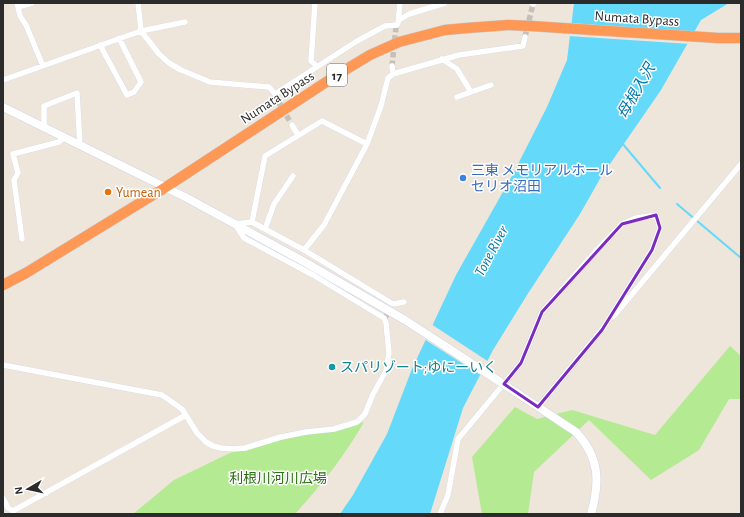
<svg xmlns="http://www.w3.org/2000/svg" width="744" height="517" font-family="'Alegreya Sans','Noto Sans JP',sans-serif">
<rect width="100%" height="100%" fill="#eee5db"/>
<!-- green -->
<path fill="#b4ea92" d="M730 346 741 356V399H729L699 450 651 480 589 420 534 472 528 514H482L472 457 515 407 537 419 572 410 655 435Z
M364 422C344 457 322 484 295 514H133L174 480 232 452 300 435 333 431Z"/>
<!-- water -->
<path fill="#64d9fa" d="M574 3H729L701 20 661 90 601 177 580 214 527 295 493 350 463 408 430 514H340L353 495 387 434 412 369 456 275 512 176 547 107 567 60Z"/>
<!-- pier -->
<path fill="#eee5db" d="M570 23 697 32 690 44 568 36Z
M431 324 489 362 482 376 424 339Z"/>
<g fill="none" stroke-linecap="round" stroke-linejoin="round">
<!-- stream -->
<path stroke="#64d9fa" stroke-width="2" d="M622 143 660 188
M677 204 741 258"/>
<!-- street-tunnel -->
<path stroke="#c7c0b8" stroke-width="5.5" stroke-dasharray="5.5 3" stroke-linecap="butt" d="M525 37 533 4
M392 66 396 27
M278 101 292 125
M385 318 391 307"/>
<defs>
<path id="street" d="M17 3 20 16 26 25 43 66
M138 3 141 31 185 22
M315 3 311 61 317 66
M533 4 534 3
M18 7 32 3
M399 20 409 14 445 3
M398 23 400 3
M100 45 127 95 134 92 141 82 119 38
M442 59 457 69 471 92
M393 74 459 55 523 46 525 37
M3 80 141 31 159 54 169 63 181 70 210 82 269 87 275 94 278 101
M275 94 357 41 385 26 397 25
M457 97 491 85
M292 125 298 135
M44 127V106L77 93 80 146
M252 222 265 156 322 121 367 144
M265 229 274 204 293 176
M22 239 14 180 18 173 13 154 59 142 63 138
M304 250 393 304 404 302
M613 317 741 164
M3 365 162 395 182 409 197 433 206 442 213 446 221 448 233 449 245 448 281 437 306 432 334 429 357 422 365 414 373 394 386 371 389 353 386 323 384 318 313 275 244 238 235 224 252 222 304 250 324 225 367 144 381 106 388 78 393 74 392 66
M538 407 603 328
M3 498 8 508 13 511 186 415
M440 514 448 495 458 439 521 363 542 312 595 252 622 224 636 218 656 215 660 228 652 250 602 330"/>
<path id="secondary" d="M3 107 187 198 301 260 405 320
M514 391 576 432C600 458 600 482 591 514"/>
<path id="highway" d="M3 285 26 273 166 187 340 73 370 55 399 42 445 30 467 28 508 25 531 26 718 38H741"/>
</defs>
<!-- street casing -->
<use href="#street" stroke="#d0d5e5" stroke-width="6"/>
<!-- secondary casing -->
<use href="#secondary" stroke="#d0d5e5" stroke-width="9"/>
<!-- highway casing -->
<use href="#highway" stroke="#c8c8c8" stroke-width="11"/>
<!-- street -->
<use href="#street" stroke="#fff" stroke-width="5.5"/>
<!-- secondary -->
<use href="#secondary" stroke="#fff" stroke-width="8"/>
<!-- highway -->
<use href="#highway" stroke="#ff9755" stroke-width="10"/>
<defs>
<path id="secondary-bridge" d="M405 320 514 391"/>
</defs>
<!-- secondary-bridge casing -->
<use href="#secondary-bridge" stroke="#d0d5e5" stroke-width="9" stroke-linecap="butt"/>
<!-- secondary-bridge -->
<use href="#secondary-bridge" stroke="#fff" stroke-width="8"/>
</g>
<!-- marked area -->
<path fill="none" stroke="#7b2cbf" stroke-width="3" stroke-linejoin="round" d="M656 215 660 228 652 250 602 330 538 407 504 384 521 363 542 312 622 224Z"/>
<!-- markers -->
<circle fill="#3f7fe0" stroke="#fff" stroke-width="1.5" cx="463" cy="178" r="4"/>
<circle fill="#e8710a" stroke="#fff" stroke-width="1.5" cx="108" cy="192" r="4"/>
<circle fill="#0f9aa8" stroke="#fff" stroke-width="1.5" cx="332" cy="367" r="4"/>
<g text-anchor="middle" stroke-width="3" stroke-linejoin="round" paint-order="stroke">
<!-- shield labels -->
<rect fill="#fff" stroke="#6b6b6b" stroke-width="1" x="327" y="64" width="20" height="22" rx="3"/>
<g font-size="13" font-weight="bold" fill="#2b2b2b">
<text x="337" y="80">17</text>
</g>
<!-- street labels -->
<g font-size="14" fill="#2b2b2b" stroke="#fff">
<text transform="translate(637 18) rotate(4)" y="5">Numata Bypass</text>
<text transform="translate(277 97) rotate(-33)" y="5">Numata Bypass</text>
</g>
<!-- shop labels -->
<g font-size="14" fill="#366cbe" stroke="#fff" text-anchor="start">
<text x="471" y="175">三東 メモリアルホール<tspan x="471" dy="16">セリオ沼田</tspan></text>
</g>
<!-- food labels -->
<g font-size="14" fill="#c56008" stroke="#fff" text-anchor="start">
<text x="116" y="197">Yumean</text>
</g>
<!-- culture labels -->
<g font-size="14" fill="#0d838f" stroke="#fff" text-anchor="start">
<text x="340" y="372">スパリゾート;ゆにーいく</text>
</g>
<!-- park labels -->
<g font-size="14" fill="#2a6f13" stroke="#fff">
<text x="278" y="483">利根川河川広場</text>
</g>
<!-- water labels -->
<g font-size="15" font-style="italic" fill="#0077a9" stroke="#fff">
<text transform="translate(636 91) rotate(-60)" y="5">母根入沢</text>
<text transform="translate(491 251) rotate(-62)" y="5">Tone River</text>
</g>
</g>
<!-- border -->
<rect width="744" height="517" fill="none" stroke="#2b2b2b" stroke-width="8"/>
<!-- north arrow -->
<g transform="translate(28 489) rotate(261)" stroke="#ffffff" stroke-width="3" paint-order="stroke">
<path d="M0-3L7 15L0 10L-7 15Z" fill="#2b2b2b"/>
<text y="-6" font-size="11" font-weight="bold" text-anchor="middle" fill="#2b2b2b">N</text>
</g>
</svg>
